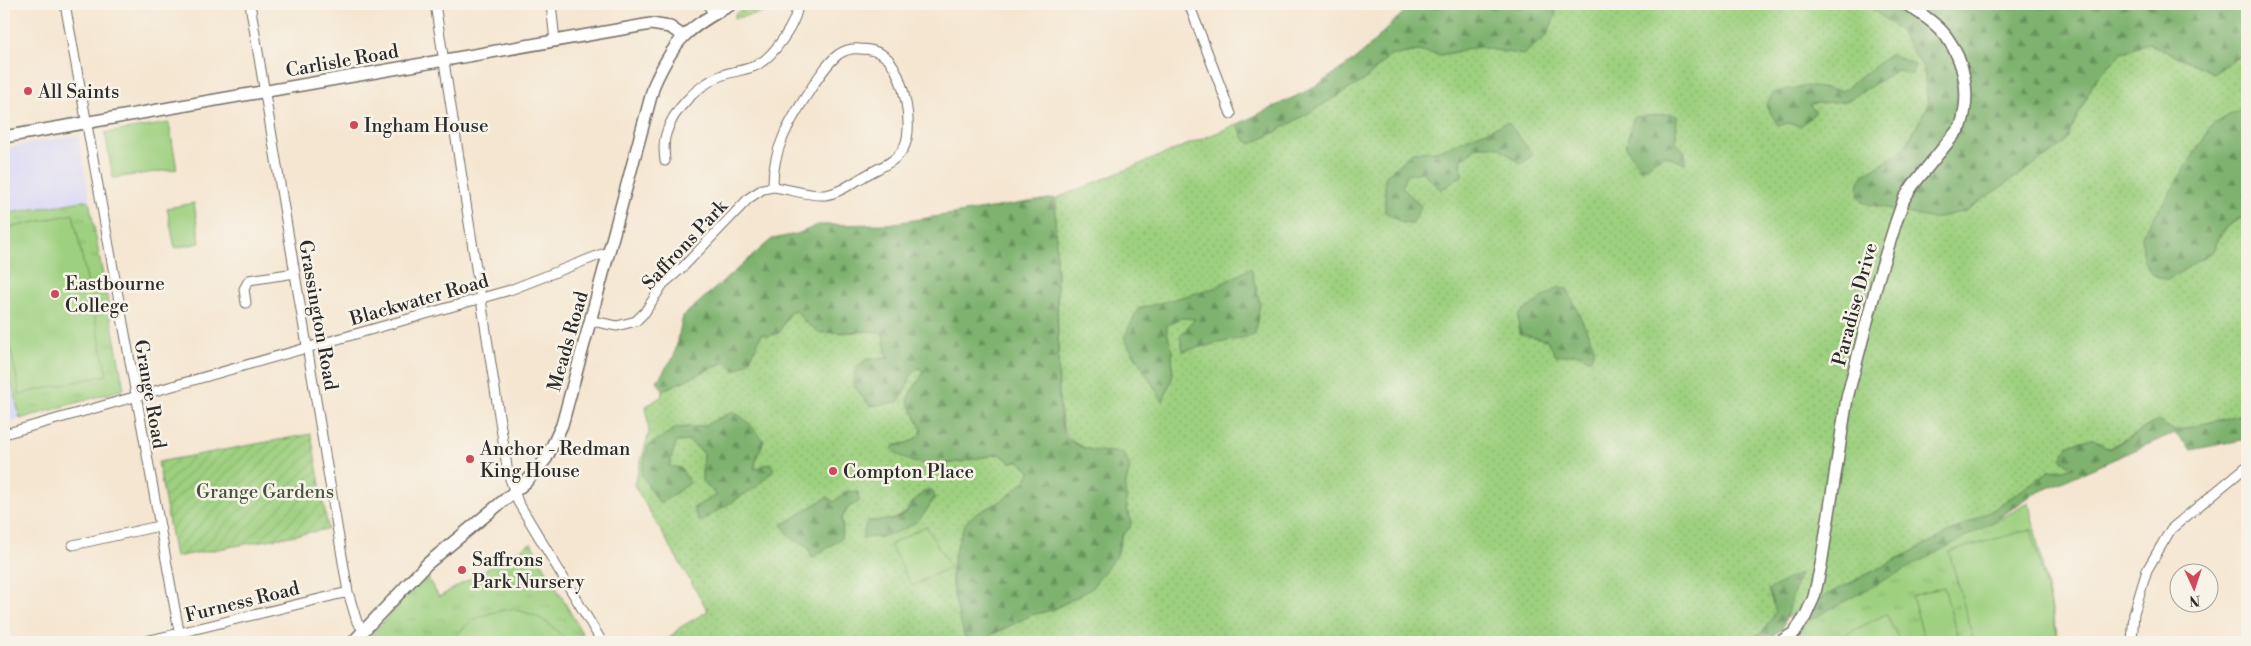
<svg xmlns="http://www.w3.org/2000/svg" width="2251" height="646" font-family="'Libre Bodoni',serif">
<defs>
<pattern id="grass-dots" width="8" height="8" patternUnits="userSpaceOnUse" patternTransform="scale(1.25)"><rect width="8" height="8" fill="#9dd07f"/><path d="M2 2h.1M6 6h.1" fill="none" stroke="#87b36e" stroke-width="1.8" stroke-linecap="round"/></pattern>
<pattern id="forest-firs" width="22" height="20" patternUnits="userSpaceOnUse" patternTransform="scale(1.25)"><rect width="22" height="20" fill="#7eb26e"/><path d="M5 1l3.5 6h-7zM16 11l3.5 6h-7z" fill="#67915b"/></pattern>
<pattern id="park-tufts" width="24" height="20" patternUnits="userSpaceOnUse" patternTransform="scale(1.25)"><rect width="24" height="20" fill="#9dd07f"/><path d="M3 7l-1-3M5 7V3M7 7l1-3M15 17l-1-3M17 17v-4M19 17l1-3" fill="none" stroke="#87b36e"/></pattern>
<pattern id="garden-furrows" width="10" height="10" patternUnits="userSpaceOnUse" patternTransform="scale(1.25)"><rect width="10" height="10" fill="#9dd07f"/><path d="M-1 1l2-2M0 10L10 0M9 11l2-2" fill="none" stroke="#87b36e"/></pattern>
</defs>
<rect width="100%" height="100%" fill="#f7f3e8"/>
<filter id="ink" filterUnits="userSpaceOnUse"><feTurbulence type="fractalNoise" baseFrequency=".02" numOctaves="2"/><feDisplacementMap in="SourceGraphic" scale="10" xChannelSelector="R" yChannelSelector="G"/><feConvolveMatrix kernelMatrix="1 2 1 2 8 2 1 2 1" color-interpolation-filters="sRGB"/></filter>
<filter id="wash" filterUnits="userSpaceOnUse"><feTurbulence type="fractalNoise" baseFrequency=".0096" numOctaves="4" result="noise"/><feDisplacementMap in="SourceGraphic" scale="20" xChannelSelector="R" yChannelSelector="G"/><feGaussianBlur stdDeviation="1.12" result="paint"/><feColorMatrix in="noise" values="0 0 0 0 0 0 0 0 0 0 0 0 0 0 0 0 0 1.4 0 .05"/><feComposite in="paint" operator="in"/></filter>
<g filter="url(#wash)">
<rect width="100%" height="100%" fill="#f5e6d1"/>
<!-- built -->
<path fill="#d8d7f8" d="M78 135 124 389 4 423V148Z"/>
<!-- grass -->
<path fill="url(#grass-dots)" stroke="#647e55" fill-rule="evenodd" d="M754 4H768L781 9 735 18V14Z
M1553 4H1866L1900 31 1924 69 1928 106 1905 147 1883 164 1865 173 2064 144 2095 80 2122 53 2148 43 2213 73 2247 50V106L2213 124V251C2220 234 2228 222 2247 216V413L2175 431 2157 421 2075 467 2049 471 1993 510 1815 601 1745 642H668V640L679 628 708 611 634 485 649 433 646 406 661 397 663 390 725 362 735 371 749 361 762 333 779 332 790 313 794 310 797 311 805 322 839 333 872 331 884 334 887 359 875 358 870 406 887 403 909 383V375L918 368 923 371 922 379 917 382 908 401 922 430 921 434 908 443 935 466 1000 454 1010 461 1019 460 1030 471 1028 477 1002 503 970 519 951 570 952 588 966 640 1117 555 1122 535 1131 520 1127 509 1125 487 1130 467 1123 453 1094 452 1073 442 1063 428 1059 400 1057 270 1052 260 1057 198 1238 124 1244 139 1251 144 1274 133 1363 81 1390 56 1418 51 1441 55 1478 47 1523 54 1556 14ZM734 411 764 441 757 456 754 470 699 522 717 495 702 480 703 452 689 441 676 442 669 466 676 428 703 426ZM926 490 935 497C918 525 907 527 878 538L867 521 893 520 906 513 911 504ZM858 492 841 520 843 528 812 558 808 547Z"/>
<!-- forest -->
<path fill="url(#forest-firs)" stroke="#546e4c" d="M1412 4H1553L1556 14 1547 35 1523 55 1478 47 1441 55 1418 51 1390 56 1363 81 1274 133 1251 144 1244 139 1238 124 1315 87 1357 58Z
M1866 4H2247V50L2213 73 2148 43 2122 53 2095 80 2064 144 1966 211 1932 219 1864 203 1858 195 1859 182 1865 173 1883 164 1905 147 1928 106 1924 69 1900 31Z
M1891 54 1915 65 1912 75 1897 70 1847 101 1809 104 1816 112 1801 126 1788 123 1778 126 1766 105 1774 92 1807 86 1842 91Z
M2247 106V216L2237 219 2221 233 2213 251 2168 280 2151 274 2143 258 2142 236 2213 124Z
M1670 114 1677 116 1676 143 1685 151V164L1665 155 1641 170 1626 147 1633 117Z
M1508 122 1533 155 1521 164 1497 146H1478L1461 160 1462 176 1441 190 1423 172 1406 175 1402 187 1421 206 1412 225 1400 222 1385 212V177L1412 152 1437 151Z
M1055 198 1059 400C1060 408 1060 418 1062 427 1069 452 1103 452 1123 452L1130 467 1125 487 1127 509 1131 520 1130 528 1122 535 1117 555 1091 589 1053 610 1031 615 978 642H966C956 604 944 577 960 537 962 531 964 525 968 520 980 509 998 506 1010 494 1018 487 1027 481 1030 471L1019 461 1010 462 1000 454C968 459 917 477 892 449L895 445C905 444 918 441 922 430L908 402C909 388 921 383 923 371L918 368C907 377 907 391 898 402L870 406 853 385 856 367 867 359 887 358 883 334 872 331 820 333 805 322 797 311 794 310 789 313 779 333 769 336 762 334 749 361 735 371 725 362 663 390 657 381 674 356 683 316 772 239 797 234 818 225 888 224Z
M1251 268 1260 303 1255 335 1183 351 1180 336 1195 319 1181 318 1166 326 1172 351 1173 375 1163 402 1124 338 1138 309 1214 288Z
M1558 287 1568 290 1595 349 1590 360 1579 354 1556 356 1547 340 1519 334 1518 315Z
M734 411 750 424 764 441 757 456 754 469 770 463 774 469 755 488 699 522 693 508 717 495 702 481 703 452 689 441 676 442 669 466 681 468 690 483 660 504 641 474 648 446 676 428 703 426Z
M2247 413V439L2191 450 2174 433 2032 495 1949 552 1803 642 1815 601 1993 510 2049 471 2074 467 2061 459 2068 445 2092 438 2109 449 2157 421 2175 431Z
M926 490H932L935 497C931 502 928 509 924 514 911 531 882 538 862 538L867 521 893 520 906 513 911 504Z
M846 491 858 492 859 502 847 508 841 520 843 528 841 539 812 558 808 547 791 538 782 525 827 497 834 502Z
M1800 573 1782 629 1763 642H1745L1762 632 1776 612 1768 590Z"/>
<!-- park -->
<path fill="url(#park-tufts)" stroke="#647e55" d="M89 200 124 389 20 419 12 382 4 384V214Z
M2029 503 2059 642H1800L1793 629Z
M531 543 587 642H366L410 591 427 577 439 597Z"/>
<!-- garden -->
<path fill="url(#garden-furrows)" stroke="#647e55" d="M311 434 328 529 175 557 158 462Z"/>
<!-- pitch -->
<path fill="#9dd07f" stroke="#647e55" d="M169 123 177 169 113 178 105 133Z
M194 203 200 243 175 248 167 208Z
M73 214 107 375 20 394 4 318V229Z
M926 526 950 567 912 586 890 545Z
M2031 529 2059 642H1974L1949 552Z
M1944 587 1959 642H1925L1912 596Z
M511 609C538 614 549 622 568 642H453C465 620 486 612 511 609Z
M1886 614 1900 642H1831Z"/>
</g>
<g filter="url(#ink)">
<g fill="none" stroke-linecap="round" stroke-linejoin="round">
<defs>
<path id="minor" d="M65 4 181 642
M250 4 348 592 357 622 363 629
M435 4 508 473 518 502 602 642
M551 4 555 41
M708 4 713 14
M1189 4 1231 114
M665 161C664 152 663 143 666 134 673 110 697 86 720 76 732 71 745 71 757 65 774 56 797 23 798 4
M246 303 244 289 249 280 295 273
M592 321 617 326 636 321 645 312 663 284 683 267 749 198 763 189 773 187C772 149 790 121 810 90 818 78 827 63 839 54 845 50 853 48 860 49 870 49 881 52 888 59 904 75 915 130 903 149 894 164 877 168 863 177 851 184 839 193 825 195 808 196 790 189 773 187
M4 434 510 290 602 254H609
M73 545 159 526
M142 642 348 592
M2132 642 2134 613 2147 570 2171 529 2246 467"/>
<path id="tertiary" d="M4 137 651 24 670 27 683 36
M353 642 427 564 526 482 546 459 562 425 654 85C675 38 688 28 732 4
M1780 642 1794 633 1805 617 1814 597 1821 565 1847 398 1878 279 1896 222 1904 199 1913 185 1961 126C1971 95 1965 62 1946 36 1936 23 1920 13 1906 4"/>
</defs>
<!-- minor casing -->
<use href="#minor" stroke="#726c65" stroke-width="11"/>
<!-- tertiary casing -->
<use href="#tertiary" stroke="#726c65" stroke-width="14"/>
<!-- minor -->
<use href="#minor" stroke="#fff" stroke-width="9"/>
<!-- tertiary -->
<use href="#tertiary" stroke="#fff" stroke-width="11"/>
</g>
</g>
<!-- markers -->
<g fill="#d1495b" stroke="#f7f3e8" stroke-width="2">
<circle cx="28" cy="91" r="5"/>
<circle cx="354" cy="125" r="5"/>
<circle cx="55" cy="294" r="5"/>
<circle cx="470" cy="459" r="5"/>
<circle cx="833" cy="471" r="5"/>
<circle cx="462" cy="570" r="5"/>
</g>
<g text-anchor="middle" stroke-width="5" stroke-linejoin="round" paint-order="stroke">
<!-- street labels -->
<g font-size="19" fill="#2b2b2b" stroke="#f7f3e8">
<text transform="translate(342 60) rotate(-10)" y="7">Carlisle Road</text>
<text transform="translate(684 244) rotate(-47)" y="7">Saffrons Park</text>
<text transform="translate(419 299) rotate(-16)" y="7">Blackwater Road</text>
<text transform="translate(1854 304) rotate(-75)" y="7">Paradise Drive</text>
<text transform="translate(319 315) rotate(80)" y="7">Grassington Road</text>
<text transform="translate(567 341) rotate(-74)" y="7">Meads Road</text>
<text transform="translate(151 394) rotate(80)" y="7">Grange Road</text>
<text transform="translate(242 601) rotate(-14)" y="7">Furness Road</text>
</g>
<!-- poi labels -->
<g font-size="19" fill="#2b2b2b" stroke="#f7f3e8" text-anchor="start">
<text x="38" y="98">All Saints</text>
<text x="364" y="132">Ingham House</text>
<text x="65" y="290">Eastbourne<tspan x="65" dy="22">College</tspan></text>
<text x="480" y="455">Anchor - Redman<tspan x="480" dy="22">King House</tspan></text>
<text x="843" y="478">Compton Place</text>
<text x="472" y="566">Saffrons<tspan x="472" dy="22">Park Nursery</tspan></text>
</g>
<!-- park labels -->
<g font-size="19" fill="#485440" stroke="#f7f3e8">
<text x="265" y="498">Grange Gardens</text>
</g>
</g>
<!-- margin -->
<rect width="2251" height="646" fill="none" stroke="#f7f3e8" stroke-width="20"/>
<!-- north arrow -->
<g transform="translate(2194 588) rotate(177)"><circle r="24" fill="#f7f3e8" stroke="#a5a39c"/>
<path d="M0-4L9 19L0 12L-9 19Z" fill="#d1495b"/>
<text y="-8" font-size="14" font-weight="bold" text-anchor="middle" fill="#2b2b2b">N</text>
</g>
</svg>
